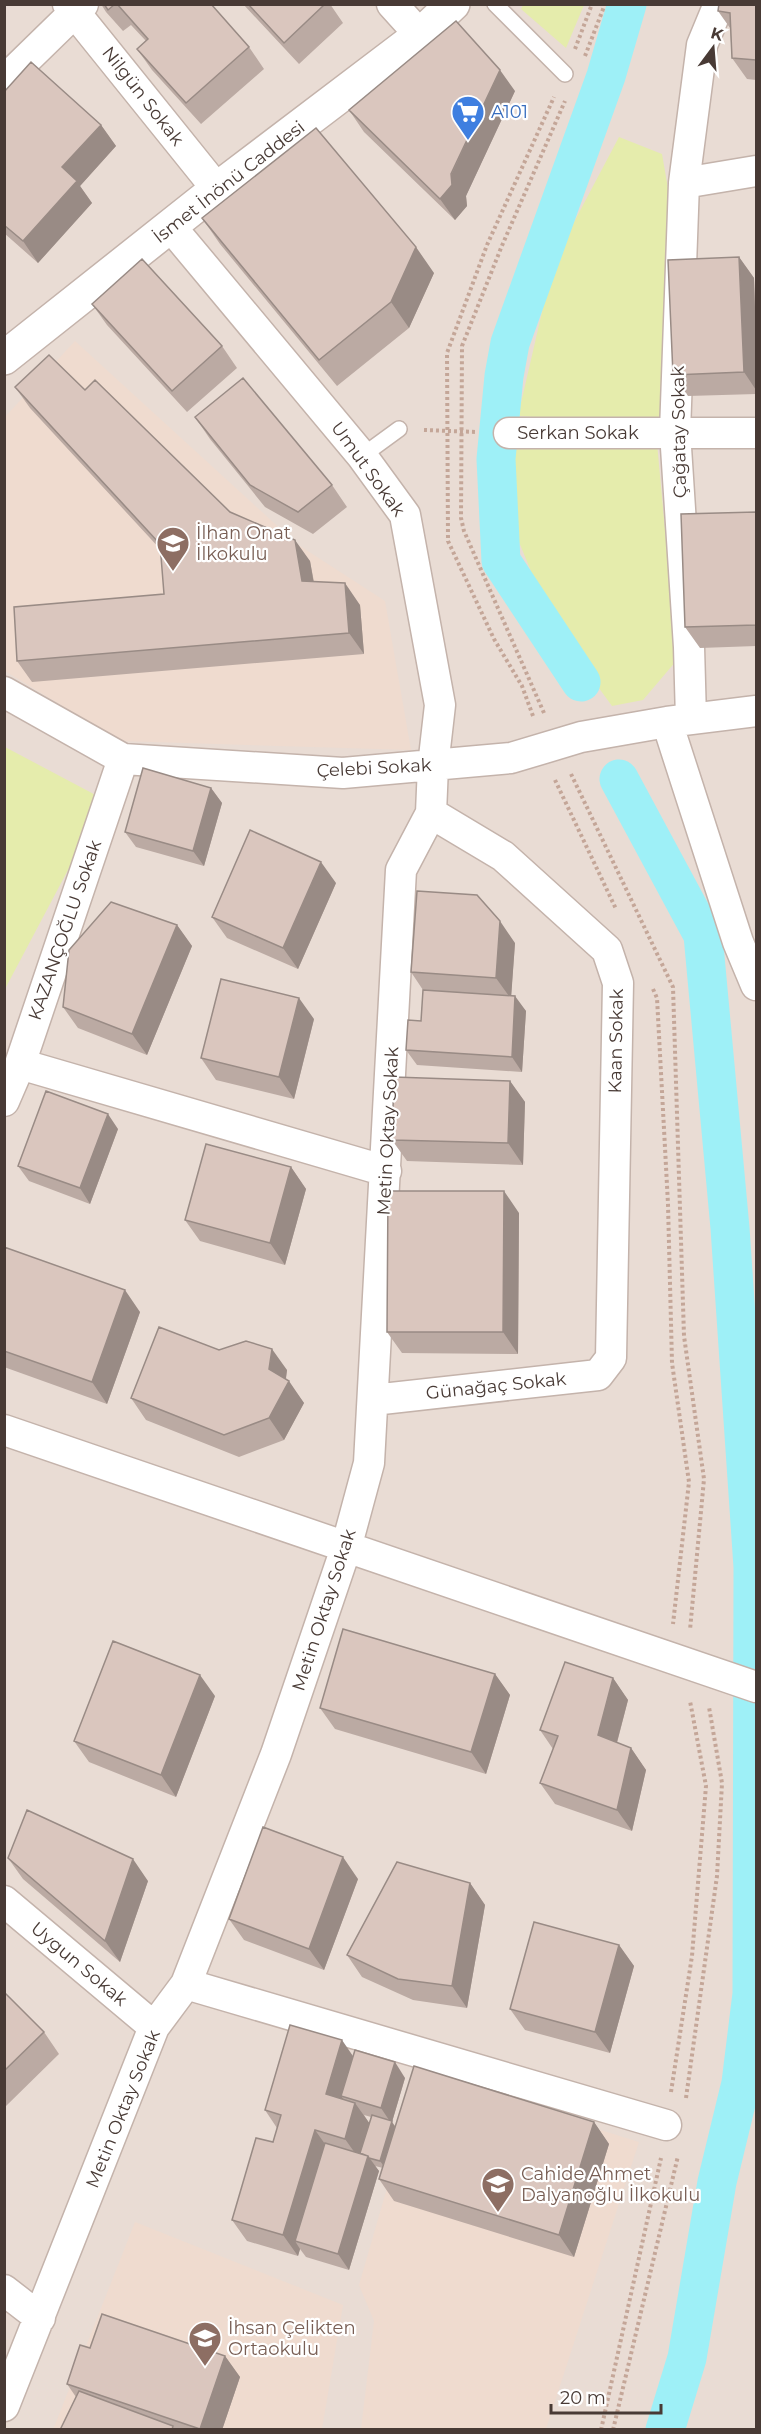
<svg xmlns="http://www.w3.org/2000/svg" width="761" height="2434" font-family="Montserrat,sans-serif">
<rect width="100%" height="100%" fill="#f5ece7"/>
<!-- residential -->
<path fill="#e9dcd4" d="M5 5H756V2429H5Z"/>
<!-- education -->
<path fill="#efdbcf" d="M75 341 297 544 385 601 411 750 120 741 5 671 4 418Z
M420 2074 639 2142 546 2429H361L374 2321 359 2285Z
M135 2222 343 2305 322 2429 53 2430Z"/>
<!-- green -->
<path fill="#e5ecac" d="M523 5H584L566 48 521 9Z
M619 137 662 154 675 229 667 426 518 416 554 260Z
M657 443 677 660 643 700 612 706 585 669 535 581 510 520 503 450Z
M5 747 105 800 5 989Z"/>
<g fill="none" stroke-linecap="round" stroke-linejoin="round">
<!-- canal -->
<path stroke="#9ef0f7" stroke-width="39" d="M581 682 501 561 496 459 504 376 510 343 606 76 627 4
M619 779 703 935 730 1228 753 1567 752 1994 741 2083 717 2182 687 2358 665 2430"/>
<defs>
<path id="service" d="M495 4 565 74
M362 456 399 429"/>
<path id="minor" d="M68 4 217 189
M392 4 420 35
M4 81 83 4
M684 183 702 45 719 4
M509 433H756
M4 692 123 759 343 773 511 758 581 737 667 722 756 711
M691 719 689 647 675 432 684 183 756 171
M667 722 738 942 756 985
M20 1064 386 1171
M4 1101 20 1064 123 759
M373 1400 598 1375 611 1358 618 983 607 950 503 856 431 813
M4 1430 756 1687
M4 1901 154 2027
M186 1984 666 2125
M4 2290 40 2318
M4 2406 154 2027 186 1984 276 1754 346 1548 369 1463 401 870 431 813 433 766 440 705 405 515 362 456 171 227"/>
<path id="tertiary" d="M4 358 217 189 420 35 453 4"/>
</defs>
<!-- service casing -->
<use href="#service" stroke="#c4b3ab" stroke-width="18"/>
<!-- minor casing -->
<use href="#minor" stroke="#c4b3ab" stroke-width="33"/>
<!-- tertiary casing -->
<use href="#tertiary" stroke="#c4b3ab" stroke-width="36"/>
<!-- path -->
<path stroke="#c4a698" stroke-width="4" stroke-dasharray="3 3" stroke-linecap="butt" d="M575 49 592 4
M585 56 605 4
M424 430 476 432
M544 713 464 531 461 518 462 346 501 248 565 101
M533 716 522 686 494 639 448 541 447 353 487 245 554 97
M571 774 673 987 684 1336 704 1479 690 1630
M555 780 616 909
M653 989 657 998 668 1204 672 1363 689 1482 673 1624
M671 2092 692 1956 706 1786 690 1701
M686 2098 717 1876 722 1783 709 1707
M601 2430 661 2158
M613 2430 678 2156"/>
<!-- service -->
<use href="#service" stroke="#fff" stroke-width="15"/>
<!-- minor -->
<use href="#minor" stroke="#fff" stroke-width="30"/>
<!-- tertiary -->
<use href="#tertiary" stroke="#fff" stroke-width="33"/>
</g>
<!-- wall -->
<path fill="#bbaaa3" fill-rule="evenodd" d="M101 4H211L249 47 264 69 201 124 152 70 137 49 146 41 131 25 123 31 106 12Z
M243 4H330L343 23 299 64Z
M756 4V80L747 79 732 58 730 28 718 11Z
M515 91 466 196 467 206 455 220 364 132 349 110Z
M4 92 101 125 116 146 80 186 92 203 38 263 4 233Z
M202 218 434 273 409 328 337 386 220 244Z
M739 257 754 278 756 337V394L688 396 673 375Z
M92 304 222 346 237 368 187 412 107 325Z
M15 387 85 390 230 512 310 561 314 582 360 605 364 654 32 682 17 661 164 594 161 550 30 408Z
M195 417 332 485 347 507 313 534 265 507 210 439Z
M756 512V646L700 648 685 627Z
M211 788 222 803 204 866 136 847 125 832Z
M336 883 298 969 227 938 212 917Z
M177 925 192 946 147 1055 78 1028 63 1007Z
M515 943 511 996 526 1011 522 1072 417 1065 406 1050 421 1021 423 990 411 972Z
M314 1019 294 1099 216 1080 201 1058Z
M510 1081 525 1102 523 1165 407 1161 392 1140Z
M118 1129 90 1204 29 1181 18 1166Z
M291 1167 306 1189 285 1265 200 1241 185 1220Z
M519 1213 518 1354 402 1353 387 1332Z
M4 1247 140 1312 107 1404 4 1367Z
M219 1350 287 1370 286 1379 304 1403 284 1440 239 1457 146 1420 131 1398Z
M495 1674 510 1695 486 1774 335 1729 320 1708Z
M613 1678 628 1700 617 1743 631 1748 646 1770 632 1831 555 1804 540 1783 553 1749 540 1730Z
M215 1696 176 1797 89 1762 74 1741Z
M8 1858 148 1881 120 1962 23 1879Z
M358 1879 324 1970 244 1940 229 1919Z
M470 1883 485 1905 467 2008 413 2000 362 1977 347 1955Z
M619 1945 634 1966 610 2053 525 2030 510 2009Z
M4 1992 44 2032 59 2054 5 2107 4 2106Z
M353 2056 405 2078 392 2122 396 2127 594 2122 609 2144 574 2257 394 2201 379 2179 383 2168 375 2166 379 2171 349 2270 306 2257 300 2249 298 2256 247 2241 232 2220 273 2142 277 2128 265 2110ZM364 2115 371 2117 369 2123Z
M90 2348 225 2356 240 2377 222 2430H60L76 2397 67 2384Z"/>
<!-- shaded-wall -->
<path fill="#998b85" d="M500 70 515 91 466 196 467 206 455 220 440 199Z
M101 125 116 146 80 186 92 203 38 263 23 241 62 167Z
M416 247 434 273 409 328 391 302Z
M739 257 754 278 756 337V390L744 372Z
M295 540 310 561 317 602 302 581Z
M345 583 360 605 364 654 349 633Z
M211 788 222 803 204 866 193 851Z
M321 862 336 883 298 969 283 948Z
M500 921 515 943 511 999 496 978Z
M177 925 192 946 147 1055 132 1034Z
M515 996 526 1011 522 1072 512 1057Z
M299 998 314 1019 294 1099 279 1077Z
M510 1081 525 1102 523 1165 508 1143Z
M108 1114 118 1129 90 1204 80 1188Z
M291 1167 306 1189 285 1265 270 1243Z
M504 1191 519 1213 518 1354 503 1332Z
M125 1290 140 1312 107 1404 92 1382Z
M272 1349 287 1370 284 1391 269 1369Z
M289 1381 304 1403 284 1440 269 1418Z
M495 1674 510 1695 486 1774 471 1752Z
M200 1675 215 1696 176 1797 161 1775Z
M613 1678 628 1700 613 1757 598 1735Z
M631 1748 646 1770 632 1831 617 1810Z
M343 1857 358 1879 324 1970 309 1949Z
M133 1859 148 1881 120 1962 105 1941Z
M470 1883 485 1905 467 2008 452 1986Z
M619 1945 634 1966 610 2053 595 2032Z
M342 2040 357 2062 341 2096 345 2101 326 2094Z
M395 2062 405 2078 392 2122 397 2130 386 2169 380 2161 391 2123 381 2108Z
M355 2103 370 2124 360 2160 345 2139Z
M594 2122 609 2144 574 2257 559 2235Z
M315 2130 330 2151 295 2241 300 2249 298 2256 283 2235Z
M368 2156 379 2171 349 2270 338 2254Z
M225 2356 240 2377 222 2430H200V2429Z"/>
<!-- building -->
<path fill="#dac6be" stroke="#998b85" stroke-width="1.5" d="M104 4H115L108 10Z
M117 4H211L249 47 186 103 137 49 148 39Z
M248 4H325L284 43Z
M719 4H756V60L732 58 730 13 718 11Z
M456 21 500 70 451 174 452 185 440 199 349 110Z
M31 62 101 125 62 167 77 181 23 241 4 225V92Z
M316 128 416 247 391 302 319 360 202 218Z
M739 257 744 372 673 375 668 260Z
M142 259 222 346 172 391 92 304Z
M49 355 85 390 95 380 230 512 295 540 302 581 345 583 349 633 17 661 14 607 164 594 160 544 15 387Z
M243 378 332 485 298 512 250 485 195 417Z
M756 512V625L685 627 681 514Z
M143 768 211 788 193 851 125 832Z
M250 830 321 862 283 948 212 917Z
M417 891 477 895 500 921 496 978 411 972Z
M111 902 177 925 132 1034 63 1007 69 950Z
M221 979 299 998 279 1077 201 1058Z
M423 990 515 996 512 1057 406 1050 408 1020 421 1021Z
M394 1077 510 1081 508 1143 392 1140Z
M46 1091 108 1114 80 1188 18 1166Z
M206 1144 291 1167 270 1243 185 1220Z
M388 1191H504L503 1332H387Z
M4 1247 125 1290 92 1382 4 1351Z
M159 1327 219 1350 246 1341 272 1349 269 1369 289 1381 269 1418 224 1435 131 1398Z
M343 1629 495 1674 471 1752 320 1708Z
M113 1641 200 1675 161 1775 74 1741Z
M565 1662 613 1678 598 1735 631 1748 617 1810 540 1783 558 1736 540 1730Z
M27 1810 133 1859 105 1941 8 1858Z
M263 1827 343 1857 309 1949 229 1919Z
M397 1862 470 1883 452 1986 398 1979 347 1955Z
M534 1922 619 1945 595 2032 510 2009Z
M4 1992 44 2032 4 2071Z
M290 2025 342 2040 326 2094 355 2103 345 2139 315 2130 283 2235 232 2220 256 2138 273 2142 281 2115 265 2110Z
M355 2050 395 2062 381 2108 341 2096Z
M414 2066 594 2122 559 2235 379 2179Z
M372 2115 392 2121 380 2161 369 2158 368 2156 360 2153Z
M325 2143 368 2156 338 2254 295 2241Z
M102 2314 225 2356 200 2429 67 2384 80 2345 90 2348Z
M79 2391 173 2426 172 2430H60Z"/>
<!-- icons -->
<defs>
<symbol id="supermarket-pin" viewBox="-11 -11 22 30"><path d="M0 17L-7.5 6A9.5 9.5 0 1 1 7.5 6Z" fill="#3f7fe0" stroke="#fff"/><path d="M-6-5.5h2.5l.6 2H6L4.5 2H-2.5L-4.4-4H-6ZM-1.5 3.2a1.3 1.3 0 1 0 .1 0ZM3 3.2a1.3 1.3 0 1 0 .1 0Z" fill="#fff"/></symbol>
<symbol id="school-pin" viewBox="-11 -11 22 30"><path d="M0 17L-7.5 6A9.5 9.5 0 1 1 7.5 6Z" fill="#8d6e63" stroke="#fff"/><path d="M0-5L7-2L0 1L-7-2ZM-4 1L0 2.5L4 1V4Q0 6-4 4Z" fill="#fff"/></symbol>
</defs>
<g fill-rule="evenodd">
<use href="#supermarket-pin" x="449" y="93" width="38" height="52"/>
<use href="#school-pin" x="154" y="524" width="38" height="52"/>
<use href="#school-pin" x="479" y="2165" width="38" height="52"/>
<use href="#school-pin" x="186" y="2319" width="38" height="52"/>
</g>
<g text-anchor="middle" stroke-width="4.5" stroke-linejoin="round" paint-order="stroke">
<!-- street labels -->
<g font-size="18" fill="#483a35" stroke="#fff">
<text transform="translate(143 96) rotate(52)" y="6">Nilgün Sokak</text>
<text transform="translate(229 182) rotate(-38)" y="6">İsmet İnönü Caddesi</text>
<text transform="translate(679 432) rotate(-91)" y="6">Çağatay Sokak</text>
<text x="578" y="439">Serkan Sokak</text>
<text transform="translate(368 469) rotate(54)" y="6">Umut Sokak</text>
<text transform="translate(374 768) rotate(-3)" y="6">Çelebi Sokak</text>
<text transform="translate(65 930) rotate(-71)" y="6">KAZANÇOĞLU Sokak</text>
<text transform="translate(616 1041) rotate(-89)" y="6">Kaan Sokak</text>
<text transform="translate(388 1131) rotate(-87)" y="6">Metin Oktay Sokak</text>
<text transform="translate(496 1386) rotate(-6)" y="6">Günağaç Sokak</text>
<text transform="translate(324 1610) rotate(-72)" y="6">Metin Oktay Sokak</text>
<text transform="translate(79 1964) rotate(40)" y="6">Uygun Sokak</text>
<text transform="translate(123 2109) rotate(-68)" y="6">Metin Oktay Sokak</text>
</g>
<!-- shop labels -->
<g font-size="18" fill="#366cbe" stroke="#fff" text-anchor="start">
<text x="491" y="118">A101</text>
</g>
<!-- education labels -->
<g font-size="18" fill="#785e54" stroke="#fff" text-anchor="start">
<text x="196" y="539">İlhan Onat<tspan x="196" dy="21">İlkokulu</tspan></text>
<text x="521" y="2180">Cahide Ahmet<tspan x="521" dy="21">Dalyanoğlu İlkokulu</tspan></text>
<text x="228" y="2334">İhsan Çelikten<tspan x="228" dy="21">Ortaokulu</tspan></text>
</g>
</g>
<!-- border -->
<rect width="761" height="2434" fill="none" stroke="#483a35" stroke-width="12"/>
<!-- north arrow -->
<g transform="translate(713 48) rotate(16)" stroke="#ffffff" stroke-width="4.5" paint-order="stroke">
<path d="M0-4.5L10 22L0 15L-10 22Z" fill="#483a35"/>
<text y="-9" font-size="16" font-weight="bold" text-anchor="middle" fill="#483a35">K</text>
</g>
<!-- scale -->
<path d="M551 2404v9h110v-9" fill="none" stroke="#483a35" stroke-width="3"/>
<text x="560" y="2404" font-size="18" fill="#483a35" stroke="#ffffff" stroke-width="4.5" paint-order="stroke">20 m</text>
</svg>
